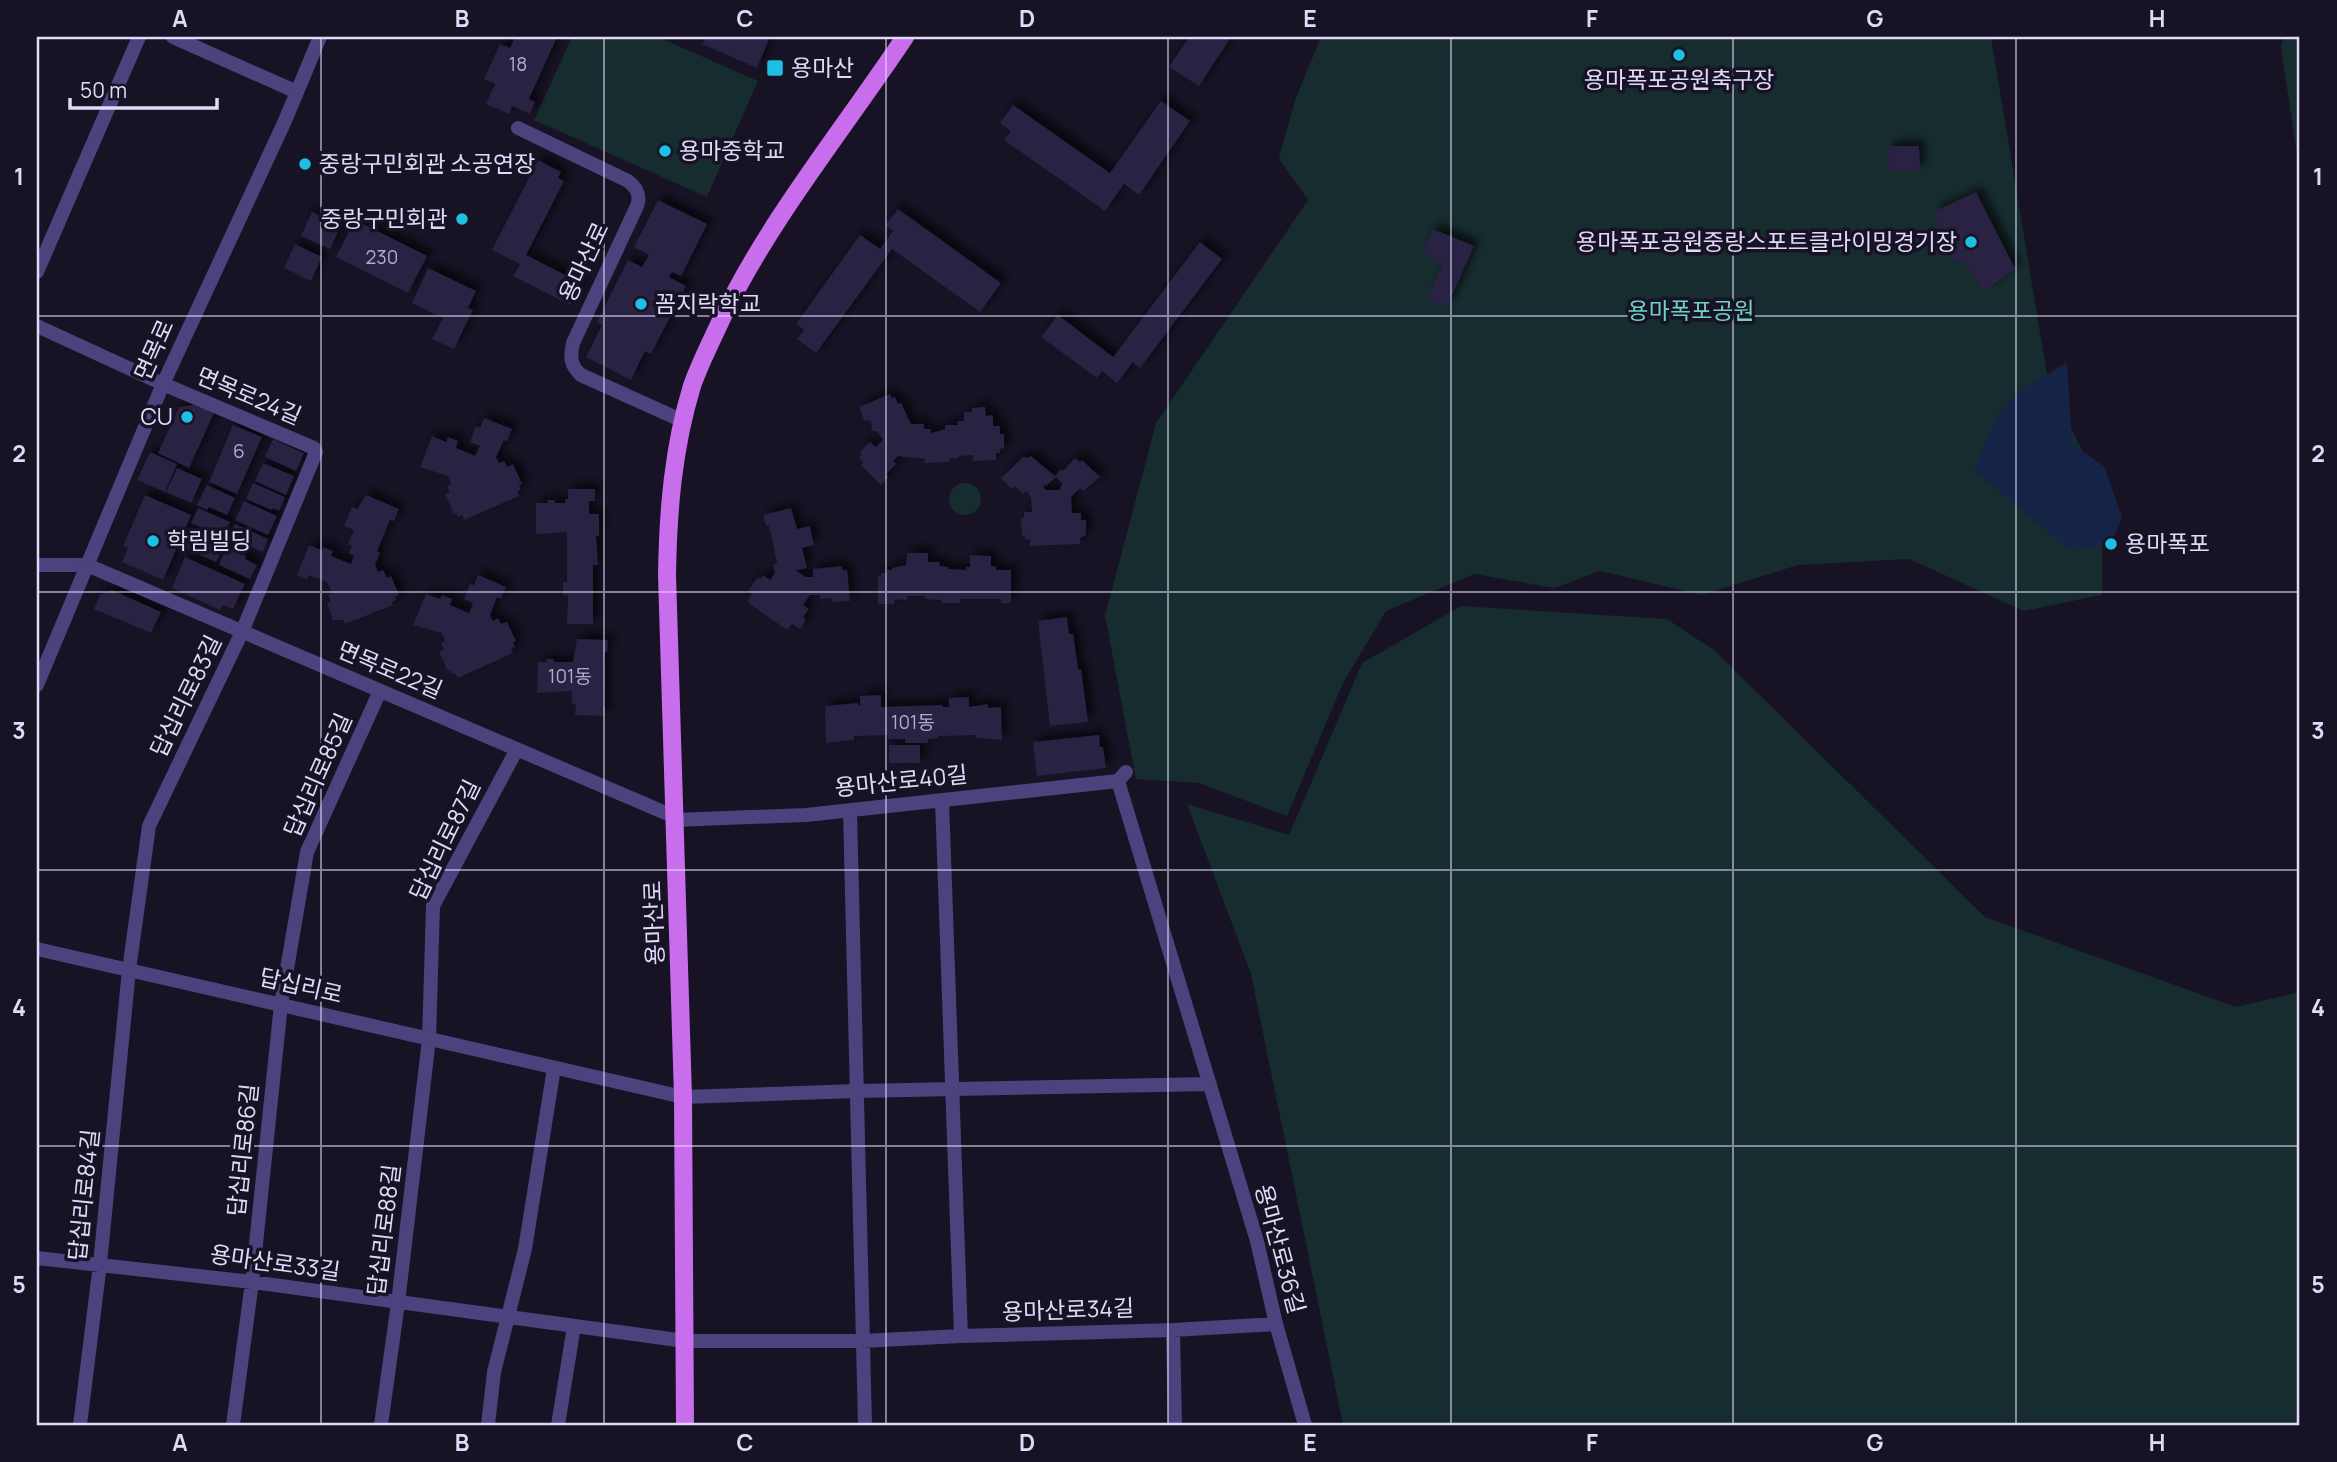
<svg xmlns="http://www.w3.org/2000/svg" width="2337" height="1462" font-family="Manrope,'Noto Sans KR',sans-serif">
<defs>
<filter id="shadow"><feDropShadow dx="6" dy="-6" stdDeviation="3.5" flood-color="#0009"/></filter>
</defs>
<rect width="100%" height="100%" fill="#171224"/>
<!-- green -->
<path fill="#162c2e" d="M572 37H658L758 81 707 197 534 120Z
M1321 37H1991L2049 387 2102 488V595L2024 611 1909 559 1798 565 1702 595 1600 571 1555 588 1474 574 1386 611 1343 683 1287 816 1199 783 1136 779 1105 616 1156 423 1308 200 1279 159 1295 100Z
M2284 37H2300V153L2296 149 2281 47Z
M949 499a16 16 0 1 1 32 0a16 16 0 1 1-32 0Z
M1461 606 1667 619 1714 650 1985 917 2236 1007 2300 992V1425H1343L1251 974 1187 804 1289 835 1362 663Z"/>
<!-- water -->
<path fill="#152446" d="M2067 362 2072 444 2104 466 2122 517 2111 544 2071 551 1974 470 1997 416 2020 391Z"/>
<!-- building -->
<path fill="#2a2043" filter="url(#shadow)" d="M515 37H557L529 99 535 102 530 114 512 106 509 114 486 104 495 84 484 79 500 44 510 48Z
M706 37H770L757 68 702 44Z
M1189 37H1231L1199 86 1169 67Z
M1161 101 1190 121 1139 195 1124 184 1105 211 1004 140 1011 131 1000 123 1013 105 1110 173Z
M1888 146H1919L1920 170 1889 171Z
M538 160 561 172 558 178 564 181 526 255 581 283 570 305 513 276 520 264 492 250Z
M1976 192 2015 269 1983 292 1967 264 1940 255V228L1933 212Z
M658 200 707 224 681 276 672 272 669 277 686 286 651 354 645 351 631 380 586 357 602 325 597 322 628 260 642 267 649 255 634 247Z
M898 209 1001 283 980 312 892 249 816 353 797 339 804 330 796 324 860 235 880 249 893 231 885 225Z
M312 212 341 225 330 249 301 236Z
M355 220 427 256 408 293 336 257Z
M1433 229 1474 246 1447 307 1427 299 1443 263 1422 253Z
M1200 242 1222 259 1140 368 1133 362 1117 383 1102 371 1097 378 1041 337 1058 315 1113 357Z
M295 244 322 257 311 281 284 268Z
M428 268 476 291 468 308 473 310 454 349 432 339 443 318 412 303Z
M890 394 892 398 895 397 898 404 901 403 911 424H924V429H931V433L945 429V425H958L957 421H964V412H972V408L985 407 986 416 993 415V426H1000V434H1004V448L1000 449V453H996V460L973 461V455L959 456V458L949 459V462L925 463V459L898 456 893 461 896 464 886 474 889 477 881 485 861 465 863 463 859 458 862 455 860 452 870 442 876 447 883 440 877 431H872L871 421 864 420 859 407Z
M199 404 215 411 189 468 158 453 179 407Z
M484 418 512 429 507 441 504 440 496 457 499 463 504 461 507 467 513 464 522 484 519 485 521 490 517 491 519 496 464 520 462 515 458 517 456 513 454 514 445 494 450 492 447 486 451 484 448 476 420 467 432 436 446 442 448 437 458 441 456 448 475 456 480 446 470 442 476 426 480 428Z
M233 425 262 437 237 494 209 482Z
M273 439 304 453 296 471 265 457Z
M150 452 177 464 165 492 137 480Z
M1031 456 1056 477 1046 486 1043 484 1045 490H1060L1062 483 1055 476 1061 469 1063 471 1075 458 1080 462 1082 460 1100 477 1083 491 1080 488 1071 497 1072 513H1081V520H1086V535L1080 538V544L1030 546V539L1025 540V535L1022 536 1021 518H1024V512H1032L1031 497 1026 491 1023 494 1015 486 1012 489 1001 478 1023 457 1028 458Z
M263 463 294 476 286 495 255 481Z
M177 468 202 479 191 503 166 492Z
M253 483 285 497 279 511 273 508 272 510 246 499Z
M207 485 235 498 227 515 209 507 207 510 197 505Z
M568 489H595V501H589V514H599V536H596L598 565H593V624H567L568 595H563V582H567V532L536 534V503H548L547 500H555V503H565V499H568Z
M145 495 191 515 163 580 122 562 128 548 123 546Z
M366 495 399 509 394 521 390 520 377 551 380 553 375 565 378 572 383 570 387 578 391 576 399 595 395 597 396 600 392 602 393 605 345 624 343 620H333L327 603 331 602 328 595 332 593 327 582 309 575 307 579 297 575 309 545 322 550 323 547 333 551 331 556 351 564 354 555 349 553 352 546 348 544 354 530 344 526 352 507 357 509Z
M244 501 277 516 268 535 235 520Z
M198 508 230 522 225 534 220 532 218 535 191 523Z
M791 508 797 529 810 526 814 545 802 548 807 568 796 570 805 577H813V569L842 566V570H847L850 601 832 602V598L820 599V595H810L803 605 809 609 803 617 806 619 800 629 792 624 787 630 747 602 752 594 748 591 758 577 760 579 763 575 770 580 775 573 773 564 777 563 769 525 766 526 763 515Z
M235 524 268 539 263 552 229 537Z
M191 528 210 536 207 542 222 549 216 562 182 547Z
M227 547 246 556 245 559 257 565 250 579 219 565Z
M907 553H928V562H939L940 566 948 567V569L966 570V567H970V555L991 556V566L996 567V570H1011V603H1001V599H961L960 603H941L942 600 925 599V596H907V600L895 599 894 604H878V576H881V573H887V570H892V568L906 565Z
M185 557 245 584 233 609 223 605 220 610 172 588Z
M478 575 506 587 501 599 497 597 490 615 493 621 498 618 501 624 507 622 516 641 513 643 515 647 511 649 513 653 458 678 455 673 452 674 450 670 448 671 439 652 444 649 441 643 445 641 442 633 413 625 426 594 440 599 442 595 452 599 450 605 469 613 473 603 464 599 470 584 474 585Z
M112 590 161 612 151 633 94 609 100 595Z
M1067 617 1069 634H1073L1078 669H1081L1088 722 1050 726 1038 621Z
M577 639 608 640 607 652H604L603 706H605V716L575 715 576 704H572V691L537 693 538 662H547L546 659H554V662H573Z
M881 695V707L942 705 943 707H949V698L969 697V707L988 704V708L1001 707 1002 740 976 738V735L938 736V738L928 739V743H905V739H888V735L854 736V740L826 743 825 706 858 703V705H860V696Z
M1099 735 1100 747H1103L1106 768 1037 776 1033 742Z
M889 745H920V763H889Z"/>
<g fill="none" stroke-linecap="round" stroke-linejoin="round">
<!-- minor -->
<path stroke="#4a437e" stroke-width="14" d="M173 37 297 92
M518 128 628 181C637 188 641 195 637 206L573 343C570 357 570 365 581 375L683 421
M37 272 139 37
M37 326 163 384 314 448 316 452 242 632 149 826 129 970 100 1264 80 1425
M37 565H87L675 817
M1118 781 1257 1241 1276 1324 1305 1425
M942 800 961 1336
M850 811 865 1425
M675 820 806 815 1118 781 1126 772
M683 1097 857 1091 1210 1084
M37 1258 252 1282 685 1341H862L961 1336 1173 1330 1276 1324
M1173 1330 1175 1425
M233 1425 252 1282 281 1004 307 852 380 691
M381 1425 398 1303 429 1039 433 906 517 749
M488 1425 494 1372 525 1249 554 1068
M558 1425 574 1326"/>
<!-- tertiary -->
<path stroke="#4a437e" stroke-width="14" d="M37 685 163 384 284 123 320 37
M37 949 683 1097"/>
<!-- primary -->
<path stroke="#c86eed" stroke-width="18" d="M685 1425 683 1097 667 575C668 511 673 448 692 386 700 363 712 340 722 318 771 217 843 130 905 37"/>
</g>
<!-- grid -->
<path fill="none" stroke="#e0dafa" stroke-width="2" stroke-opacity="0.55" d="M321 37V1425M604 37V1425M886 37V1425M1168 37V1425M1451 37V1425M1733 37V1425M2016 37V1425M37 316H2300M37 592H2300M37 870H2300M37 1146H2300"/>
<!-- markers -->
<g fill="#1dbfe3" stroke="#171224" stroke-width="2.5">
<circle cx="1679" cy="55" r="7"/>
<rect x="766" y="59" width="18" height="18" rx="3.5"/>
<circle cx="665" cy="151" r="7"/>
<circle cx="305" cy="164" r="7"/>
<circle cx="462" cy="219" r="7"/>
<circle cx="1971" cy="242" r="7"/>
<circle cx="641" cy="304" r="7"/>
<circle cx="187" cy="417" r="7"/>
<circle cx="153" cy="541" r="7"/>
<circle cx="2111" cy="544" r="7"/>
</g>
<g text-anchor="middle" stroke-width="7" stroke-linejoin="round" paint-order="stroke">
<!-- number labels -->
<g font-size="19" fill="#b2accc">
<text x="518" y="71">18</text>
<text x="382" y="264">230</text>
<text x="239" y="458">6</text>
<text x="570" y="683">101동</text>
<text x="913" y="729">101동</text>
</g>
<!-- poi labels -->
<g font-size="23" fill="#e0dafa" stroke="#171224" text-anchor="start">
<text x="791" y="76">용마산</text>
<text x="1679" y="88" text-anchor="middle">용마폭포공원축구장</text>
<text x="679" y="159">용마중학교</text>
<text x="319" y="172">중랑구민회관 소공연장</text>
<text x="448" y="227" text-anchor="end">중랑구민회관</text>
<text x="1957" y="250" text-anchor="end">용마폭포공원중랑스포트클라이밍경기장</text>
<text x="655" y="312">꼼지락학교</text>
<text x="173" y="425" text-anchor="end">CU</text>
<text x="167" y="549">학림빌딩</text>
<text x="2125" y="552">용마폭포</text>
</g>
<!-- street labels -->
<g font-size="23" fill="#e0dafa" stroke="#171224">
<text transform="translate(584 262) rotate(-65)" y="8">용마산로</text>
<text transform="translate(154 350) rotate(-66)" y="8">면목로</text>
<text transform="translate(249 396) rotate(23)" y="8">면목로24길</text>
<text transform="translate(390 670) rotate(23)" y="8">면목로22길</text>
<text transform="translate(186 696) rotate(-64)" y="8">답십리로83길</text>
<text transform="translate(318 775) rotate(-66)" y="8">답십리로85길</text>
<text transform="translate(901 781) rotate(-6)" y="8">용마산로40길</text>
<text transform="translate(445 840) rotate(-64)" y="8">답십리로87길</text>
<text transform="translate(654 923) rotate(-92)" y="8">용마산로</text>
<text transform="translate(301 986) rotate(13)" y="8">답십리로</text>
<text transform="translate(243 1150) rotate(-84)" y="8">답십리로86길</text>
<text transform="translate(84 1195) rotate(-84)" y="8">답십리로84길</text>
<text transform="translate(384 1230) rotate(-83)" y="8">답십리로88길</text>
<text transform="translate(1280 1249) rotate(75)" y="8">용마산로36길</text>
<text transform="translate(275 1263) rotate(8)" y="8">용마산로33길</text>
<text transform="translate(1068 1310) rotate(-2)" y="8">용마산로34길</text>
</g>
<!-- park labels -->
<g font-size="23" fill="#6ed2c1" stroke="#171224">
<text x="1691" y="319">용마폭포공원</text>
</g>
</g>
<!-- border -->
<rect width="2337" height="1462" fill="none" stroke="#171224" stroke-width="77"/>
<!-- scale -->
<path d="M70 98v10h147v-10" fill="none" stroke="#e0dafa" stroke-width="3.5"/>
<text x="80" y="98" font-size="21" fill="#e0dafa" stroke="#171224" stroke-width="5" paint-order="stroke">50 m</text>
<rect x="38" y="38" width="2260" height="1386" fill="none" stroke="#e0dafa" stroke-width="2.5"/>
<g font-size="23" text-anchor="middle" font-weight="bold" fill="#e0dafa">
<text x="180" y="27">A</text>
<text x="462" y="27">B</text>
<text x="745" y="27">C</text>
<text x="1027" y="27">D</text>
<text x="1310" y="27">E</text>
<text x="1592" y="27">F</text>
<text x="1875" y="27">G</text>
<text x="2157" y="27">H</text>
<text x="19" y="185">1</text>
<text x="2318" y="185">1</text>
<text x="19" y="462">2</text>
<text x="2318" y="462">2</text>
<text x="19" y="739">3</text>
<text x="2318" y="739">3</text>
<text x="19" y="1016">4</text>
<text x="2318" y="1016">4</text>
<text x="19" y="1293">5</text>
<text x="2318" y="1293">5</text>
<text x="180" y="1451">A</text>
<text x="462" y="1451">B</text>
<text x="745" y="1451">C</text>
<text x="1027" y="1451">D</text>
<text x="1310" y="1451">E</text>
<text x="1592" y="1451">F</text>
<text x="1875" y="1451">G</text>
<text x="2157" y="1451">H</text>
</g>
</svg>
